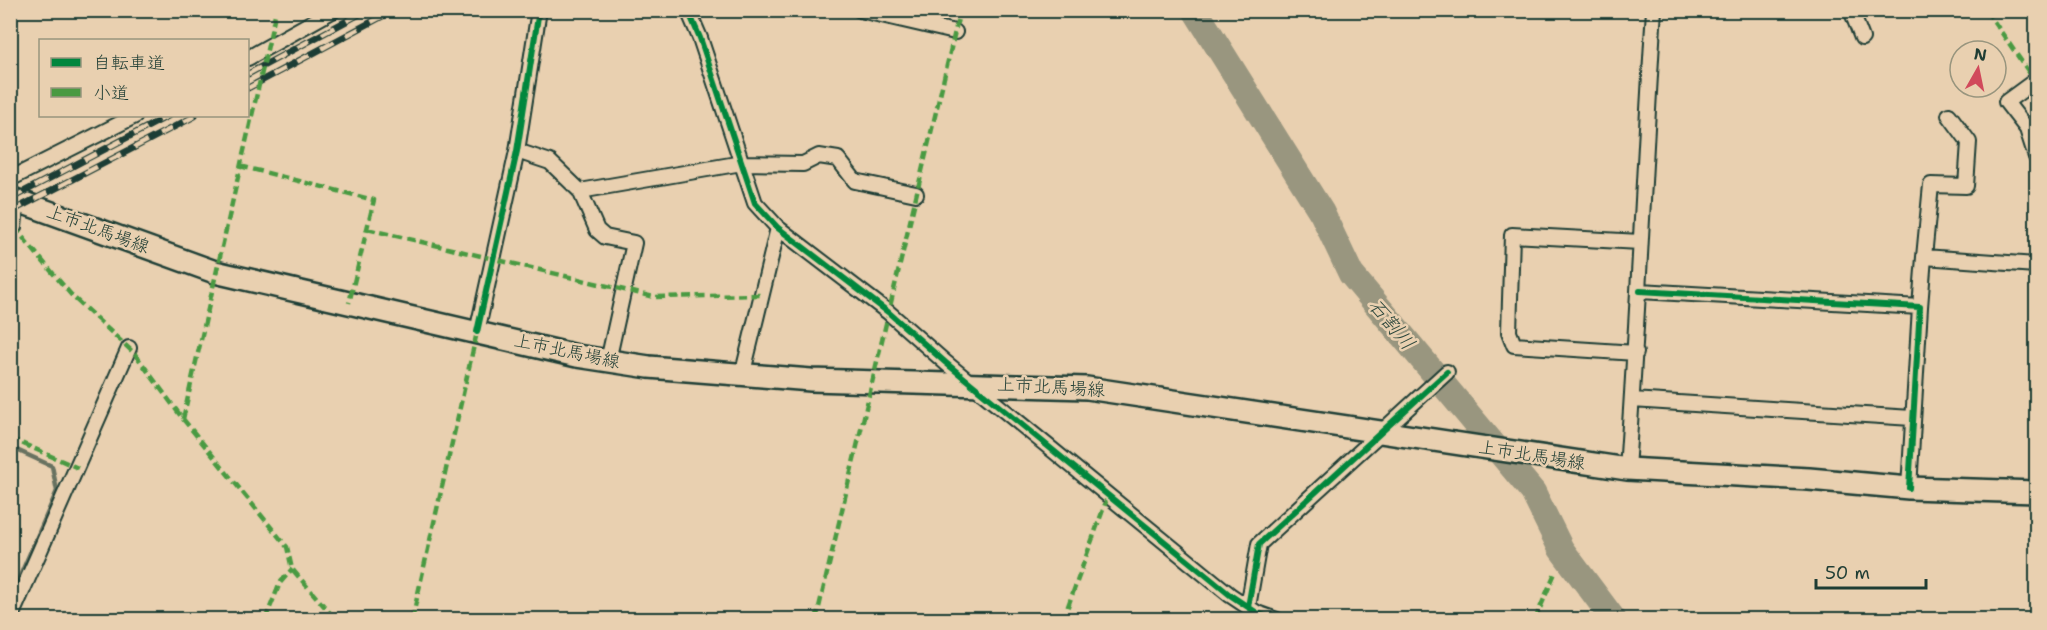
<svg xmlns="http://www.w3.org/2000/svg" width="2047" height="630" font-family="'Shantell Sans','Klee One',sans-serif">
<rect width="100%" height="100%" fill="#e9d0b0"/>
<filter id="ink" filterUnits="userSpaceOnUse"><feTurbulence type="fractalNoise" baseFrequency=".0167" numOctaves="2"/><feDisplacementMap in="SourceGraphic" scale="12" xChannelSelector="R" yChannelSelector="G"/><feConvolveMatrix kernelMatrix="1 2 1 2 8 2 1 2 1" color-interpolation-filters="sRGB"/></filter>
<g filter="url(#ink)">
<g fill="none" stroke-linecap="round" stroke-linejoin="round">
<!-- stream -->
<path stroke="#687261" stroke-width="4.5" d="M10 447 52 466 57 491 10 599"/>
<!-- river -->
<path stroke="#99967f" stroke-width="26" d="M1195 10 1322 213 1351 274 1533 492 1561 549 1614 620"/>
<defs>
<path id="street" d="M688 10 700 38 755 203 778 228 888 312 946 363 1230 595 1257 613 1277 620
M860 10 955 32
M1851 10 1862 38
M248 58 334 10
M2036 80 2006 102 2027 129 2036 157
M517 151 550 162 580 191
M10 179 135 116
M10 228 14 227 17 200
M1924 257 1931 185 1966 186 1969 142 1949 115
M1640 291 1920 307 1909 488
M1920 307 1924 257 2036 265
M477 332 517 151 539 10
M1636 353 1514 345 1509 332 1512 235 1640 242
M608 361 634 243 605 237 597 230 580 191 742 163 803 164 819 156 838 159 855 181 916 194
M742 376 778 228
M1632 400 1912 418
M1627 469C1638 316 1644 164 1654 10
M1248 607 1259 544 1447 372
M10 619 129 348"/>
<path id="primary" d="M10 198 215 272 577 356 649 367 811 380 1087 388 1627 469 1809 479 1909 488 2036 492"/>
</defs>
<!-- street casing -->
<use href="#street" stroke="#1f3d34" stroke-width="18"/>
<!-- primary casing -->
<use href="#primary" stroke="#1f3d34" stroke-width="26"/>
<!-- street -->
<use href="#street" stroke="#e9d0b0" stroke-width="14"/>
<!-- primary -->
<use href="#primary" stroke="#e9d0b0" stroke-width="21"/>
<defs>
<path id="rail" d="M248 74 367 10
M248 88 394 10
M10 199 168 116
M10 212 195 116"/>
</defs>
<!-- rail casing -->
<use href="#rail" stroke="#1f3d34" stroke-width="7"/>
<!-- rail -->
<use href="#rail" stroke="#e9d0b0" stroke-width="4.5" stroke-dasharray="14" stroke-linecap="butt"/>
<!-- quiet -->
<path stroke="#4a9a42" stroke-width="4.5" stroke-dasharray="9 4.5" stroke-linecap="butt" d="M1986 10 2035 81
M240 166 374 200 349 303
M14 227 73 297 135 354 183 419 287 547 292 569 336 620
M367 229 654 297 762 295
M183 419 276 10
M10 438 78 468
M265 620 280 583 292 569
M412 620 477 332
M816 620 960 10
M1063 620 1108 496
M1535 620 1555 573"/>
<defs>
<path id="cycleway" d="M688 10 700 38 755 203 778 228 888 312 946 363 1230 595 1257 613 1277 620
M1640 291 1920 307 1909 488
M477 332 517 151 539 10
M1248 607 1259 544 1447 372"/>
</defs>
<!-- cycleway casing -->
<use href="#cycleway" stroke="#e9d0b0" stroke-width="10"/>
<!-- cycleway -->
<use href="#cycleway" stroke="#00873e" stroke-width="6"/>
</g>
</g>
<g text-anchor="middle" stroke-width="5" stroke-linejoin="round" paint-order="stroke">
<!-- street labels -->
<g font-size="18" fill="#1f3d34" stroke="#e9d0b0">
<text transform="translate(98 229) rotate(20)" y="6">上市北馬場線</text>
<text transform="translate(567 351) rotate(12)" y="6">上市北馬場線</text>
<text transform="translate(1051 387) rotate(3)" y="6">上市北馬場線</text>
<text transform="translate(1532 455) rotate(9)" y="6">上市北馬場線</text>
</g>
<!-- water labels -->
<g font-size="20" font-style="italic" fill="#2b463c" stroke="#e9d0b0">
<text transform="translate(1392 324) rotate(50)" y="7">石割川</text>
</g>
</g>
<!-- margin -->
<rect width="2047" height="630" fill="none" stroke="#e9d0b0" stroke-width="36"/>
<rect x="18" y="18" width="2011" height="594" fill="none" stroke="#1f3d34" stroke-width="2" filter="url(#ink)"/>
<!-- legend -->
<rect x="39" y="39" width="210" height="78" fill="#e9d0b0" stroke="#98957e" stroke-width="1.5"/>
<rect x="51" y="58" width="30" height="9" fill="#00873e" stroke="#98957e" stroke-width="1.5"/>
<text x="93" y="69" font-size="18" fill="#1f3d34">自転車道</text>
<rect x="51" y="88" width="30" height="9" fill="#4a9a42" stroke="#98957e" stroke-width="1.5"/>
<text x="93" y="99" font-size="18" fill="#1f3d34">小道</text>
<!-- north arrow -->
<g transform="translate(1978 69) rotate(9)"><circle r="28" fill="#e9d0b0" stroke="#98957e" stroke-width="1.5"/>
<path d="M0-4.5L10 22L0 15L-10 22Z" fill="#d1495b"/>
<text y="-9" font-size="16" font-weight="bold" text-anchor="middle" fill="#1f3d34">N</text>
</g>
<!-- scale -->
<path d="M1816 579v9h110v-9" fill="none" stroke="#1f3d34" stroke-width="3"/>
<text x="1825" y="579" font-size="18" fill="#1f3d34" stroke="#e9d0b0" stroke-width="4.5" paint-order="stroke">50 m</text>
</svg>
